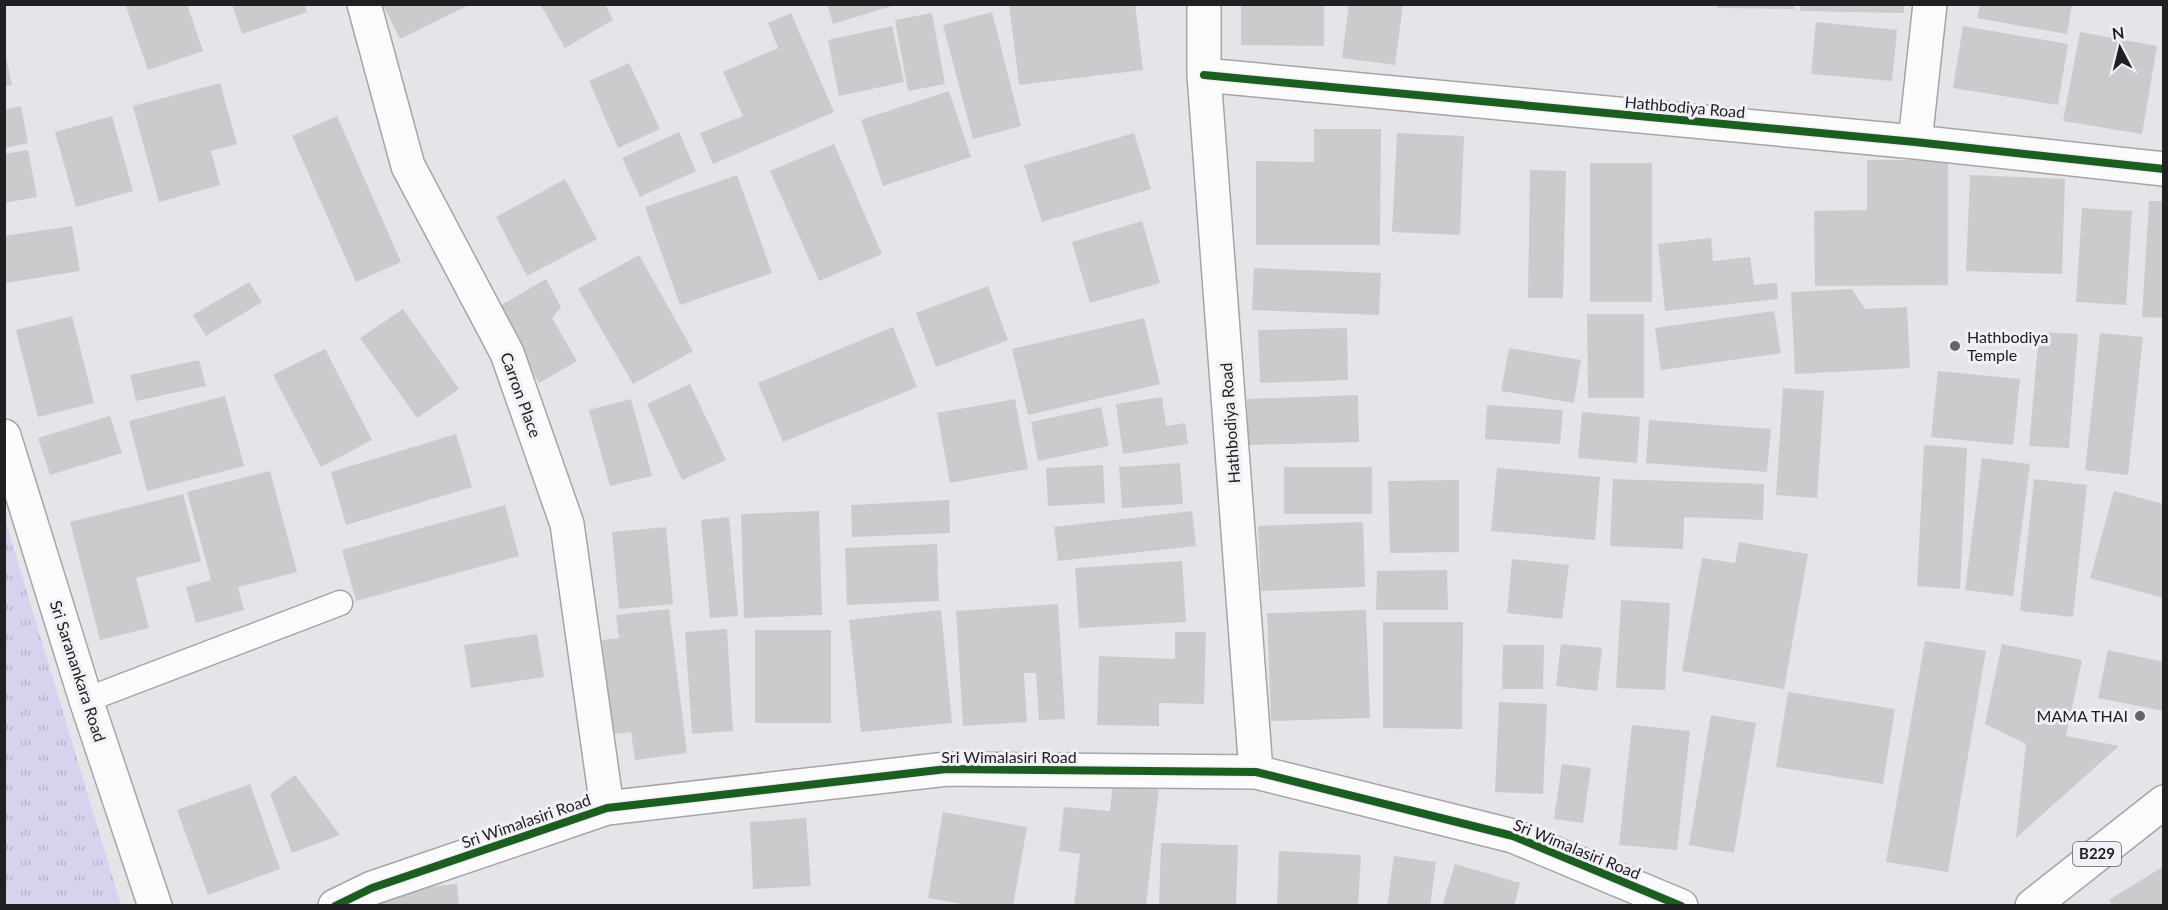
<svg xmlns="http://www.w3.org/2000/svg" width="2168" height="910" font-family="Lato,sans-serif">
<defs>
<pattern id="grass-tufts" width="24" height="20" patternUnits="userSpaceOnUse" patternTransform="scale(1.5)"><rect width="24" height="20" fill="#d9d2ef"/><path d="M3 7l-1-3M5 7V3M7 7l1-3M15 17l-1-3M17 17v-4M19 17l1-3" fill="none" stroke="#bab4cd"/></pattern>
</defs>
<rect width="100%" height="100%" fill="#e5e4e8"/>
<!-- grass -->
<path fill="url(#grass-tufts)" d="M4 519H5L121 905H5Z"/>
<!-- building -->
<path fill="#cbcbce" d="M125 4H187L203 51 148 70Z
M232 4H304L307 12 242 34Z
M540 4H605L613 20 565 48Z
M827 4H895V5L833 24Z
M1009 4H1135L1143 70 1019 85Z
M1241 4H1324V46L1241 45Z
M1349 4H1403L1395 65 1342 58Z
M1717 4H1794V9L1717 8Z
M1801 4H1904V13L1800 11Z
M1980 4H2072L2067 34 1977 18Z
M383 5H469L400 39Z
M992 12 1021 126 973 139 943 25Z
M791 13 834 112 713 164 700 133 743 116 723 72 778 48 768 23Z
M932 13 945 84 908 91 895 20Z
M1816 22 1897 30 1892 81 1811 74Z
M892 26 904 82 839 96 828 40Z
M1963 26 2068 44 2058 105 1953 88Z
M2080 32 2157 46 2142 134 2063 121Z
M4 47 12 85 4 86Z
M629 63 660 129 618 148 589 81Z
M220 83 237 144 211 151 220 185 159 202 133 106Z
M949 91 971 157 883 186 861 120Z
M21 106 28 143 4 148V110Z
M112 116 133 191 76 207 55 132Z
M337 116 401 262 356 282 292 136Z
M1314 129H1381L1380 245H1256V161L1314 162Z
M679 132 696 171 640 197 622 158Z
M1134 133 1151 189 1042 222 1024 165Z
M1397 133 1464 136 1460 235 1392 232Z
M834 144 882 254 819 281 770 171Z
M28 150 37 197 4 203V154Z
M1867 160H1948V285L1815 286 1814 211 1867 210Z
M1590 163H1652V302H1590Z
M1530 170 1566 171 1563 298H1528Z
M737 175 772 273 680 305 645 207Z
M1970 175 2065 179 2062 274 1966 271Z
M565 179 597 239 527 276 496 217Z
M2149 201H2164V318L2142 317Z
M2082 208 2132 211 2126 305 2076 302Z
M1142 221 1160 283 1090 303 1072 242Z
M72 226 80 271 5 283 4 236Z
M1711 238 1713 261 1750 257 1754 285 1777 283 1778 299 1665 311 1658 244Z
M639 255 693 351 633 384 578 289Z
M1254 268 1381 273 1379 315 1252 310Z
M546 279 561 307 552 318 577 361 539 383 496 308Z
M249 282 262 302 206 336 193 315Z
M988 286 1008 340 936 367 916 313Z
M1852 289 1865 309 1907 307 1910 368 1795 374 1791 292Z
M403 309 459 389 417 418 360 338Z
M1774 311 1781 353 1661 370 1655 328Z
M1587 314H1644V398H1588Z
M72 316 94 403 38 417 16 330Z
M1144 318 1160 384 1028 415 1012 349Z
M893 327 917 387 783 442 758 383Z
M1347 328 1348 380 1260 383 1258 330Z
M2039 332 2078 334 2069 448 2029 446Z
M2100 333 2143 337 2128 475 2085 470Z
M1509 348 1581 360 1574 403 1501 391Z
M325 349 372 440 321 467 273 375Z
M199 360 206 386 136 401 130 375Z
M1938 371 2020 379 2013 445 1931 437Z
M690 384 726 460 682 480 647 404Z
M1783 388 1824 391 1817 498 1776 495Z
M1358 395 1359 442 1248 445 1247 399Z
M225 396 244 466 147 491 129 421Z
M1162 397 1166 426 1185 423 1188 444 1123 454 1116 404Z
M631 399 652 476 610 486 589 410Z
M1015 399 1028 469 950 483 937 413Z
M1487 405 1563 410 1560 444 1485 439Z
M1101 407 1109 446 1038 461 1031 422Z
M1582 412 1640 417 1637 463 1578 458Z
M110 416 122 453 50 475 38 438Z
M1649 420 1771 429 1767 472 1646 463Z
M456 434 472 487 346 525 331 472Z
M1924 445 1967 448 1960 589 1917 586Z
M1982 458 2030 464 2013 596 1965 590Z
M1180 463 1183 504 1122 508 1119 467Z
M1103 465 1105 503 1048 506 1046 468Z
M1284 467H1372V514H1284Z
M1497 468 1600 477 1595 540 1491 531Z
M270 471 297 572 238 587 244 610 196 623 186 587 211 580 187 492Z
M1613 479 1764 484 1763 520 1684 517 1683 549 1610 546Z
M2034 479 2087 485 2073 617 2020 611Z
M1459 480V552L1390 553 1388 481Z
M2114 491 2164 504V598L2090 578Z
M183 494 201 561 136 578 149 628 100 640 70 522Z
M949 500 950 533 852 537 851 505Z
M505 505 519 556 356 601 342 550Z
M819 511 822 615 744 618 741 514Z
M1192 511 1196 546 1058 561 1054 527Z
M729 517 738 616 710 618 701 520Z
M1363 522 1365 587 1261 591 1258 526Z
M666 527 673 604 619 609 612 532Z
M1739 542 1808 554 1784 689 1682 671 1702 558 1735 563Z
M937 544 939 601 847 605 845 548Z
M1512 559 1569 565 1562 619 1507 613Z
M1182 561 1186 622 1079 628 1075 568Z
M1447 570 1448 610H1376L1377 571Z
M1621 600 1670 603 1665 690 1616 688Z
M1058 604 1065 719 1039 720 1036 673H1024L1027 722 963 726 956 611Z
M669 609 687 753 635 760 631 732 612 734 602 640 619 638 616 615Z
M941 610 952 723 861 732 849 620Z
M1366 610 1370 718 1271 721 1267 613Z
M1383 622H1463L1462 729 1383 728Z
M727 629 733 731 692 734 685 632Z
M755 630H831V723H755Z
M1175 632H1206L1204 704 1159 703V726L1097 725 1099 656 1175 659Z
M537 634 544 677 471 688 464 645Z
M1925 641 1986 651 1948 872 1886 862Z
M1561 644 1602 648 1597 691 1556 686Z
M2002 644 2082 660 2066 736 2119 746 2016 838 2026 744 1985 724Z
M1503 645H1544L1543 689H1502Z
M2108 650 2164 662V711L2098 698Z
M1788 692 1895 709 1883 784 1776 767Z
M1499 702 1547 704 1543 794 1495 792Z
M1711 715 1756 723 1734 853 1689 845Z
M1632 725 1690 731 1677 850 1619 845Z
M1562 764 1591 768 1583 823 1554 819Z
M295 775 340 835 292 853 270 794Z
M1113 782 1159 787 1146 906H1074L1080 854 1059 851 1064 807 1110 811Z
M250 784 280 869 208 895 177 810Z
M943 812 1027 827 1013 906H973L928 898Z
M806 818 811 886 753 889 750 822Z
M1161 843 1238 845 1236 906 1159 904Z
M1279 851 1361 855 1358 906H1277Z
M1394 856 1436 862 1430 906H1387Z
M1455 864 1520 883 1514 906H1442Z
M2164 866V906H2113L2109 900Z
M457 884 459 906H379L377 891Z"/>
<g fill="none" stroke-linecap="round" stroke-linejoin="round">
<defs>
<path id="service" d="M86 700 340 603"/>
<path id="minor" d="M364 4 408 166 507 353 567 524 607 808
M1204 4V75L1256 772
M1204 75 1915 142 2164 169
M1915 142 1930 4"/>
<path id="tertiary" d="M335 906 372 888 607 808 947 769 1256 772 1513 836 1681 906"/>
<path id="secondary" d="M4 436 86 700 155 906"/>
<path id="primary" d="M2032 906 2164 802"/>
</defs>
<!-- service casing -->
<use href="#service" stroke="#a5a4a7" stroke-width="27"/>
<!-- minor casing -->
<use href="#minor" stroke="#a5a4a7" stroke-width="36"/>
<!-- tertiary casing -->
<use href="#tertiary" stroke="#a5a4a7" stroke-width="36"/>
<!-- secondary casing -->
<use href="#secondary" stroke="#a5a4a7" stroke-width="36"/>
<!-- primary casing -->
<use href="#primary" stroke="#a5a4a7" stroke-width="36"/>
<!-- service -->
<use href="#service" stroke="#fbfbfc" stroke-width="24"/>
<!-- minor -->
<use href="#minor" stroke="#fbfbfc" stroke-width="33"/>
<!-- tertiary -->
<use href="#tertiary" stroke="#fbfbfc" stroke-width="33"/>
<!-- secondary -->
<use href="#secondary" stroke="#fbfbfc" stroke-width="33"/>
<!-- primary -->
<use href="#primary" stroke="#fbfbfc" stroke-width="33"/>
<defs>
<path id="cycleway" d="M1204 75 1915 142 2164 169
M335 906 372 888 607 808 947 769 1256 772 1513 836 1681 906"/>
</defs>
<!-- cycleway casing -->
<use href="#cycleway" stroke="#f2f0f6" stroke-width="11"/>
<!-- cycleway -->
<use href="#cycleway" stroke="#1b5e20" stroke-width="8"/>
</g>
<!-- markers -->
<g fill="#656567" stroke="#f2f0f6" stroke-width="2">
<circle cx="1955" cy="346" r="6"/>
<circle cx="2140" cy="716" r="6"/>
</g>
<g text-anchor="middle" stroke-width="6" stroke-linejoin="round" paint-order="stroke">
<!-- shield labels -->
<rect fill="#f2f0f6" stroke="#5f5e62" stroke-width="1.5" x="2073" y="842" width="48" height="24" rx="4.5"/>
<g font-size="15" font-weight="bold" fill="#202022">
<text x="2097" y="859">B229</text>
</g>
<!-- street labels -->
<g font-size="16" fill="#202022" stroke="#f2f0f6">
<text transform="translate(1685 107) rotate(5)" y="6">Hathbodiya Road</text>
<text transform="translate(521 395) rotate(70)" y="6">Carron Place</text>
<text transform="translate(1230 423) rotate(-94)" y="6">Hathbodiya Road</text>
<text transform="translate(78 671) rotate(72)" y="6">Sri Saranankara Road</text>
<text x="1009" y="763">Sri Wimalasiri Road</text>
<text transform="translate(526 821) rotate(-19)" y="6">Sri Wimalasiri Road</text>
<text transform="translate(1577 849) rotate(22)" y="6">Sri Wimalasiri Road</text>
</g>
<!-- poi labels -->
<g font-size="16" fill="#202022" stroke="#f2f0f6" text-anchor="start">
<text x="1967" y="343">Hathbodiya<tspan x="1967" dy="18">Temple</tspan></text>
<text x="2128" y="722" text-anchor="end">MAMA THAI</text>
</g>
</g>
<!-- border -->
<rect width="2168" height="910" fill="none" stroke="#202022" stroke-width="12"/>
<!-- north arrow -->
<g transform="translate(2120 48) rotate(353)" stroke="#f2f0f6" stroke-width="4.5" paint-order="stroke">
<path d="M0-4.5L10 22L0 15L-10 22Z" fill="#202022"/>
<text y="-9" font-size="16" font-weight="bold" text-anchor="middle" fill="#202022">N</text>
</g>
</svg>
